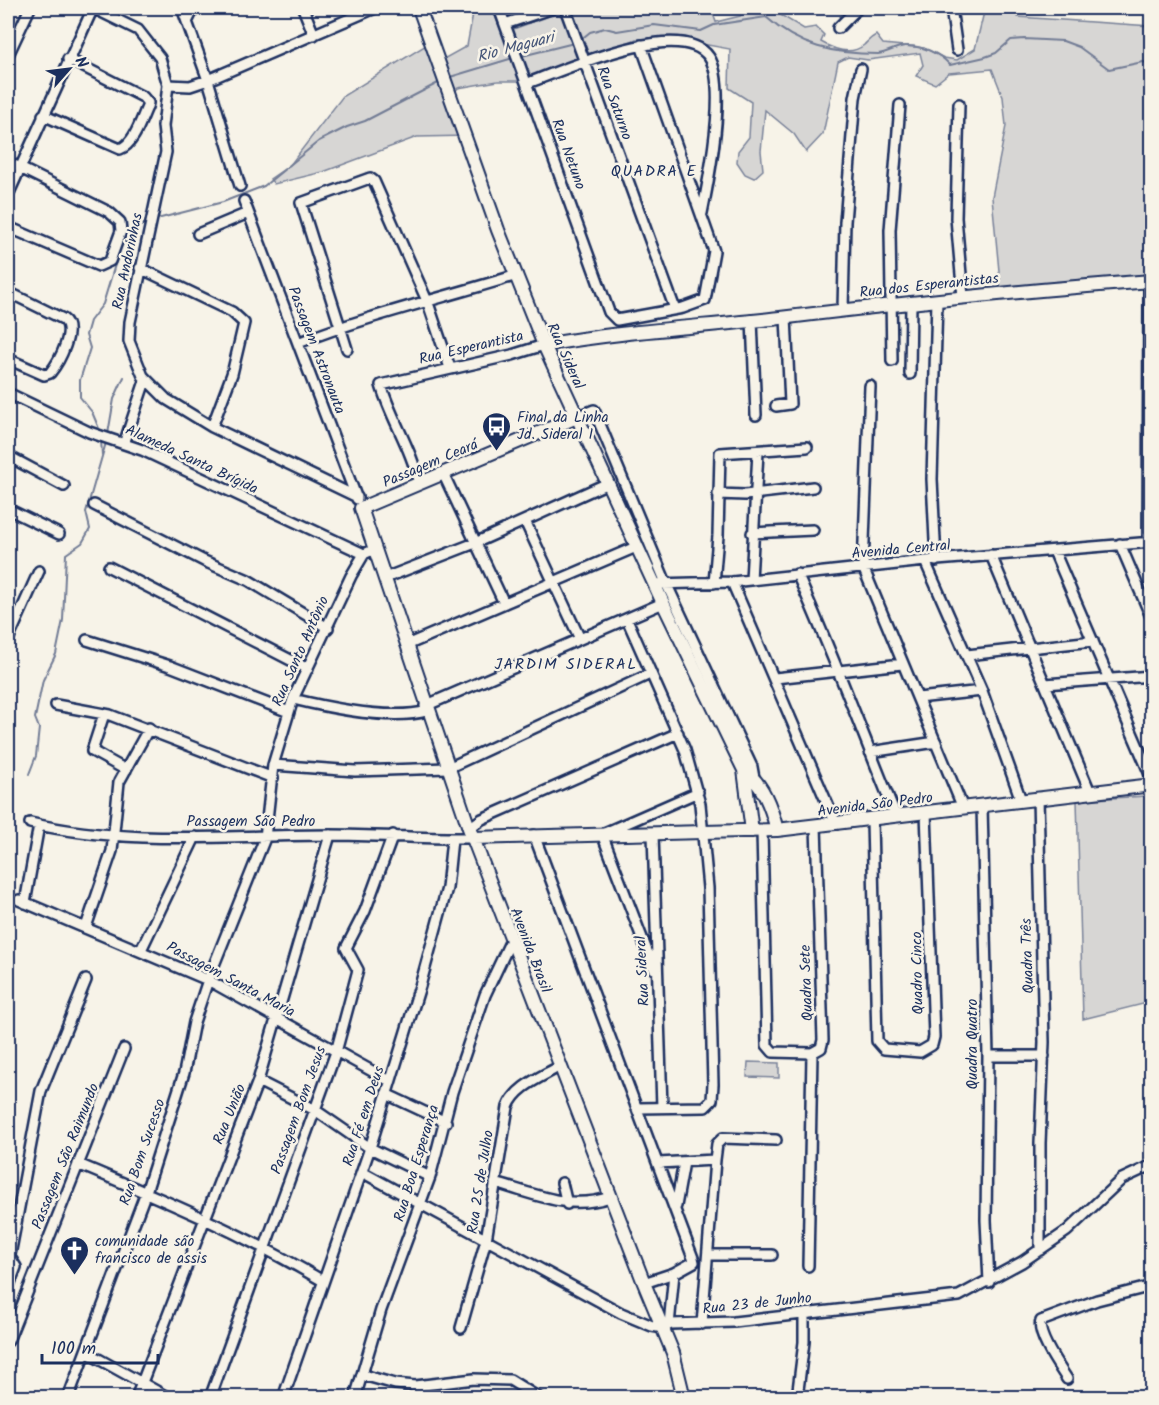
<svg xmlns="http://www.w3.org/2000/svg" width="1159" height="1405" font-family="Kalam,sans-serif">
<rect width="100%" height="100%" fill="#f7f3e8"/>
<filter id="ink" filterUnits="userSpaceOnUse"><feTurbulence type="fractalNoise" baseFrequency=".0167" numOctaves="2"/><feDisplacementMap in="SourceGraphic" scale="12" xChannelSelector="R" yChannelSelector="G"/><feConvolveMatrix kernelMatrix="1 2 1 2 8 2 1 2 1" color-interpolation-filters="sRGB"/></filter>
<g filter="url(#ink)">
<!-- green -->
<path fill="#d7d6d4" stroke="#798299" stroke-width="1.5" d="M474 8H492L502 33 572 8H711L716 22 740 16 749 8H769L804 29 816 27 824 35 821 42C833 49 851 56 864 45 868 41 870 38 876 35L883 44 924 48 944 58 957 60 975 49 985 8H1012L1018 17 1151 26V277L1001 292 992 197 1006 126 1003 97 992 69 949 73 935 84 916 76 923 65 920 53 868 60 848 57 838 62 823 134 806 152 794 134 765 110 761 151 763 170 754 178 745 174 737 162 738 151 749 137 751 102 729 88 730 49 675 39H636L585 62 522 81H498L458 88 452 95 468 136 417 137 323 172 274 184 270 179 290 165 343 96 431 42 440 61 467 46Z
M1147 796 1152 822 1151 1002 1083 1019 1077 800Z
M748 1062 779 1063V1078L747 1077Z"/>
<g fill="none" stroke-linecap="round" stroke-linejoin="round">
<!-- stream -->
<path stroke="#727c95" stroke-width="2" d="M579 41 590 32 605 28 617 31 654 25 701 31 714 25 766 17C799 47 834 54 878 54 888 53 895 47 905 46 922 45 939 53 950 65L985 57 996 53 1011 40 1024 39 1063 41 1079 47 1109 69 1143 62 1152 64
M518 57 574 43
M450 77 513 58
M153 220 223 202 264 186 319 141 347 127 365 121 442 81
M124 234 148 222
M100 431 92 412 80 397V380L90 348 86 335 90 321 103 304 121 245
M108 434 114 399 124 377
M101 440 102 455
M29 774 36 756 39 728 35 718 43 680 56 654 63 620 66 554 82 543 90 529 86 512 107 439"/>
<defs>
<path id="street" d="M182 8 208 80 240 186
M303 8 314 35
M499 8 609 312 617 320 683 308 705 300 714 251 641 45
M565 8 675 309
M951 8 957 50
M187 22 194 8
M505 24 553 8
M838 28 858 8
M8 55 30 8
M528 83C563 70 681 17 709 57 728 85 709 179 702 213
M168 85 190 86 208 80 375 8
M959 104 956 218 963 297
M43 115 120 149C134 144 141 120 147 107L148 103 143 97 68 59
M8 162 109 212 120 222 121 231 110 261 99 266 8 227
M8 195 93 8 138 30 160 58 168 85 163 126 166 152 130 322 129 341 143 376 166 399 212 427 357 497
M244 201 357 499
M198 234 248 213
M140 268 232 312 244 323 232 374 212 427
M8 292 63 319C77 329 59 362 50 373L44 375 8 359
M843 310 845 222 855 98 861 69
M752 320 756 415
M298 343C369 315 443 298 517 275
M347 349 301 203 370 178 374 181 428 303 450 368
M892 361 890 230 900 105
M910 374 911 302
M870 386 863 567 963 808
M8 393 89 432 142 450 364 554
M776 406 790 404 786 317
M577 417 594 410 666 583 752 767 754 778
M126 438 145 381
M8 456 64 486
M443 473 504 603
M419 484C412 449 391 419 381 385L512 355 544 345
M718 494 745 495 813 487
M94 505 204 561 248 580 328 628
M8 509 59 534
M525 521 580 639
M752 533 813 530
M1148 542 1149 288
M1120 544 1152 619
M1054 551 1152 779
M991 555 1090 792
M925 561 982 691 1021 800
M936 561 932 479 937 300
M109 567 308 669
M797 574C833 654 863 735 896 816
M385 578 475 543 608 483
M751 580 758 452
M732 582 836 824
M714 583 718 536 720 453 807 447
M654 584 732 582 925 561 1152 542
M627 619 685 750 700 804 708 888 713 1084 712 1100 705 1107 638 1108
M8 640 39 571
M87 640 170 666 289 712
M409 644 636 547
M967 655 1093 641
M775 678 902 664
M1045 684 1152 676
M918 698 982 691
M293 699C330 708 390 721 427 711
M56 705 110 715 273 778
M425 706 663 603
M104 714 92 751 126 770
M870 752 936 742
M273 765 355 771 448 768 650 674
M1038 798 1044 1042 1040 1143V1250
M982 806 988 1056 986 1220 989 1282
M872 820 877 1041 884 1049 920 1052 932 1045 934 1037 926 812
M30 823C128 846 232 835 331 835 379 835 426 839 473 838
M469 828 482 819 678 733
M762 831 767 1045 773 1052 812 1053 821 1048 823 1040 816 826
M653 834 662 1107
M534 835 693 1258 694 1262 674 1273 669 1325
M19 900 208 980 390 1081
M25 903 39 825
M86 927 112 851 119 782 149 728
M141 950 195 837
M654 969 602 834 698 792
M988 1056H1044
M258 1081 315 1110 370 1148 430 1177
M386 1094 446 1122
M715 1160 717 1144 723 1138 776 1140
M658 1163 715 1160 702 1324
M78 1164C162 1199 244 1234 323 1281
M362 1172 621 1313 652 1326 663 1328 671 1324 734 1322 959 1296 1022 1262 1067 1231 1122 1179 1152 1165
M495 1183C536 1194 569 1211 610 1197
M562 1183 567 1204
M676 1206 684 1162
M8 1254 16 1267 8 1288
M10 1255 41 1091 86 980
M708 1255H772
M808 1266 812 1053
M644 1283 674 1273
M461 1328 486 1240 508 1107C516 1086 542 1077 560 1066
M8 1341 124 1049
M86 1352 169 1398
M363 1375 395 1384 415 1386 474 1379 510 1380 539 1398
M1067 1379C1060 1368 1036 1334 1041 1321L1097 1300 1152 1286
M68 1398 146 1192 184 1073 194 1022 208 980 265 838 273 765 293 699 351 576 364 554 375 549
M136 1398 258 1081 330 835
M210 1398 336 1052 358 970 346 948 365 911 393 835
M283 1398 370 1148 420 986 447 888 452 839
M355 1398 381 1310 430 1177 452 1092 485 995 511 940
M797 1398 804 1342V1314"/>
<path id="secondary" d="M419 8 498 230 544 345 663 603 744 770 752 831
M544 345C622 331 701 327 780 318 903 303 1027 290 1152 281
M577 417 361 508 469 828 644 1283 673 1353 684 1398
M744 770C763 784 771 807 777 830
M473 838 777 830 1152 785"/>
</defs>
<!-- street casing -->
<use href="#street" stroke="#1b2f5e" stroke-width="14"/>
<!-- secondary casing -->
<use href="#secondary" stroke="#1b2f5e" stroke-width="16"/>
<!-- street -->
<use href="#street" stroke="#f7f3e8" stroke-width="9"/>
<!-- secondary -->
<use href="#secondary" stroke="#f7f3e8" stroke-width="12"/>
</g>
</g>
<!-- icons -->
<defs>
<symbol id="bus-pin" viewBox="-11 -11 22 30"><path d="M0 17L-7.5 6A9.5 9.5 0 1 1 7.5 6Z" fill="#1b2f5e" stroke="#f7f3e8"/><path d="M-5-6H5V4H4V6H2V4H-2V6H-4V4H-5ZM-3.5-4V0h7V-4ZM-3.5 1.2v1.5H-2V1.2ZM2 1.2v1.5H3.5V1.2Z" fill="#fff"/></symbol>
<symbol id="church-pin" viewBox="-11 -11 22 30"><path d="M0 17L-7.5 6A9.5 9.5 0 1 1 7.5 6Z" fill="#1b2f5e" stroke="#f7f3e8"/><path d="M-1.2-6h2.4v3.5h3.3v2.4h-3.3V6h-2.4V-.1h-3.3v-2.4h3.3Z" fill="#fff"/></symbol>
</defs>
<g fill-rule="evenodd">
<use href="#bus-pin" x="480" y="410" width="33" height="45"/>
<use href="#church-pin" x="58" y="1234" width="33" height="45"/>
</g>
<g text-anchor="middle" stroke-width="5" stroke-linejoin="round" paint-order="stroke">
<!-- street labels -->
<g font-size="15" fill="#1b2f5e" stroke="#f7f3e8">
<text transform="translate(615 103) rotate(70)" y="5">Rua Saturno</text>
<text transform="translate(569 154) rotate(70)" y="5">Rua Netuno</text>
<text transform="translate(127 261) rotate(-78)" y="5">Rua Andorinhas</text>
<text transform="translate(929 285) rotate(-6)" y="5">Rua dos Esperantistas</text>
<text transform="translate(471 347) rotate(-13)" y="5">Rua Esperantista</text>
<text transform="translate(317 350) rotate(69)" y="5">Passagem Astronauta</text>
<text transform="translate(566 356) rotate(66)" y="5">Rua Sideral</text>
<text transform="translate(192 459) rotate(25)" y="5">Alameda Santa Brígida</text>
<text transform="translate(430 463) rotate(-23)" y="5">Passagem Ceará</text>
<text transform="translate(901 549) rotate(-5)" y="5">Avenida Central</text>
<text transform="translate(300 651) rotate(-66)" y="5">Rua Santo Antônio</text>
<text transform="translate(875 804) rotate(-7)" y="5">Avenida São Pedro</text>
<text x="251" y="826">Passagem São Pedro</text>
<text transform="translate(531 950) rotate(69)" y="5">Avenida Brasil</text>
<text transform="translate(1027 956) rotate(-92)" y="5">Quadra Três</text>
<text transform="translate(642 971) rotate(-93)" y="5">Rua Sideral</text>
<text transform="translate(917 973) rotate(-91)" y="5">Quadro Cinco</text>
<text transform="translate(231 979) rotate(28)" y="5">Passagem Santa Maria</text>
<text transform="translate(806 983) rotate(-92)" y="5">Quadra Sete</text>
<text transform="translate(972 1044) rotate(-90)" y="5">Quadra Quatro</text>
<text transform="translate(298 1110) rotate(-70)" y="5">Passagem Bom Jesus</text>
<text transform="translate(229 1114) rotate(-68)" y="5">Rua União</text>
<text transform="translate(363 1116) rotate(-72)" y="5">Rua Fé em Deus</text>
<text transform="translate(142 1152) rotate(-71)" y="5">Rua Bom Sucesso</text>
<text transform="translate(65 1156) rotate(-68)" y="5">Passagem São Raimundo</text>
<text transform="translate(416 1163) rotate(-73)" y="5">Rua Boa Esperança</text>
<text transform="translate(480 1182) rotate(-81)" y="5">Rua 25 de Julho</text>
<text transform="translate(757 1303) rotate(-6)" y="5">Rua 23 de Junho</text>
</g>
<!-- poi labels -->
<g font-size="15" fill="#1b2f5e" stroke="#f7f3e8" text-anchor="start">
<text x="517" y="422">Final da Linha<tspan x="517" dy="17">Jd. Sideral I</tspan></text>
<text x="95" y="1246">comunidade são<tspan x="95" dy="17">francisco de assis</tspan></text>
</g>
<!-- water labels -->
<g font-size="16" font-style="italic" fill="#465679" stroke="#f7f3e8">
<text transform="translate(515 46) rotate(-15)" y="6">Rio Maguari</text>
</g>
<!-- neighbourhood labels -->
<g font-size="16" letter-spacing="1.5" fill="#1b2f5e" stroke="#f7f3e8">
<text x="654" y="176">QUADRA E</text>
<text x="566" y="669">JARDIM SIDERAL</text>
</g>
</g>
<!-- margin -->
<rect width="1159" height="1405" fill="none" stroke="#f7f3e8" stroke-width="30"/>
<rect x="15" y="15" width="1129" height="1375" fill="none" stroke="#1b2f5e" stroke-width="2" filter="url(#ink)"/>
<!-- north arrow -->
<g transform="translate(69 69) rotate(62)" stroke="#f7f3e8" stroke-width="4.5" paint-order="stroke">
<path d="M0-4.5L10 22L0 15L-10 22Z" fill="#1b2f5e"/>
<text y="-9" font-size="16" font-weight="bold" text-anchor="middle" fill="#1b2f5e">N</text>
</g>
<!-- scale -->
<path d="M42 1354v9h116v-9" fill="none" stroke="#1b2f5e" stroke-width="3"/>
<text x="51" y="1354" font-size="18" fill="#1b2f5e" stroke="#f7f3e8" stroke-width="4.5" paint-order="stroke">100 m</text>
</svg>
